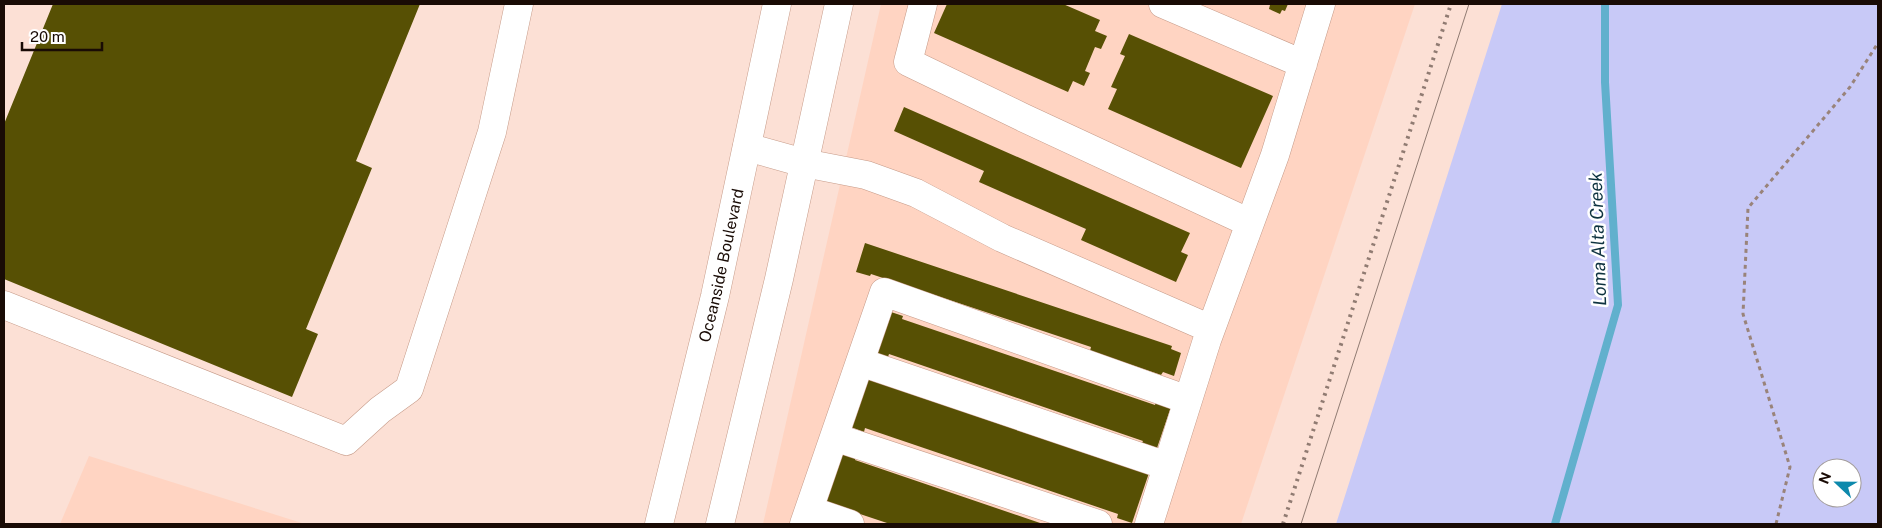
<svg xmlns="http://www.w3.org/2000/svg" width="1882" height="528" font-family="'Public Sans',sans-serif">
<rect width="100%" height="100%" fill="#fce0d5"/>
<!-- built -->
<path fill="#ffd4c2" d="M881 4H1415L1241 524H763Z
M89 456 305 524H60Z"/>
<!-- green -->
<path fill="#c8c9f7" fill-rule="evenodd" d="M1502 4H1878V524H1336ZM1822 468H1852V498H1822Z"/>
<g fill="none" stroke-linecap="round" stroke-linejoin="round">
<!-- stream -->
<path stroke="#61b0cd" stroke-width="8" d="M1555 524 1618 305 1605 82V4"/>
</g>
<!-- building -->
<path fill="#575004" d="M53 4H420L356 161 372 168 306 329 318 334 292 397 4 279V124Z
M947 4H1063L1100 20 1095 31 1107 36 1101 49 1095 47 1085 71 1090 73 1084 86 1073 81 1068 92 934 33Z
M1267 4H1288L1285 11 1282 10 1280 14 1269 9 1270 5Z
M1129 34 1273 96 1241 168 1108 109 1117 89 1111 87 1125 56 1120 54Z
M904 107 1190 233 1181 252 1188 255 1176 282 1081 240 1086 229 979 182 984 171 894 131Z
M865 243 1172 346 1171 349 1181 353 1174 376 1163 372 1161 375 1090 351 1091 347 871 274 870 276 856 272Z
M888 311 903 316 902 319 1155 405 1156 402 1171 407 1157 448 1142 443 1143 441 889 354 888 357 873 352Z
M867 374 1150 470 1132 523 1117 518 1118 514 865 428 864 432 848 426Z
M840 452 856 457 855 460 1043 524H890L839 507 822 505Z"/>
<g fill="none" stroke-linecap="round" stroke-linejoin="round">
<defs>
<path id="minor" d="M923 4 908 62 1022 117 1250 223
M1163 4 1303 64
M747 147 804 163 866 175 916 193 1002 238 1211 329
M4 305 346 441 380 410 409 389 492 132 519 4
M860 362 1167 466
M834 437 1098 524
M809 510 850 524
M804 524 884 292 1188 400
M1149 524 1207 340 1275 155 1321 4"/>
<g id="major">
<path id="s1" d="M659 524 715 296 777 4"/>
<path d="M720 524 779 279 839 4"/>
</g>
</defs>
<!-- minor casing -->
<use href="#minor" stroke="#c69b89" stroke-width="29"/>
<!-- major casing -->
<use href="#major" stroke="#c69b89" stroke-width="29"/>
<!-- path -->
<path stroke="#99837a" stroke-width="3" stroke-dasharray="4 4" stroke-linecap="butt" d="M1776 524 1790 467 1743 314 1748 208 1850 87 1878 43"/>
<!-- minor -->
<use href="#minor" stroke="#fff" stroke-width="28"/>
<!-- major -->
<use href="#major" stroke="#fff" stroke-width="28"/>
<!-- tram -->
<path stroke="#907b72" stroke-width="1" d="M1301 524 1469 4"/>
<!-- rail -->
<path stroke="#907b72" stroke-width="4" stroke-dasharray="2.5 5" stroke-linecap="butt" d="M1283 524 1451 4"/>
</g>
<g text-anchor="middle" stroke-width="5" stroke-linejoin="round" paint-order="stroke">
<!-- street labels -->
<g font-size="16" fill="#190b05" stroke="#fff">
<text dy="6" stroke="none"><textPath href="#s1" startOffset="266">Oceanside Boulevard</textPath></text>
</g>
<!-- water labels -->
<g font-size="18" font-style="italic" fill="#0e3340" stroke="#fff">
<text transform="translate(1598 239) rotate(-92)" y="6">Loma Alta Creek</text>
</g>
</g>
<!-- border -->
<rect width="1882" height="528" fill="none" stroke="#190b05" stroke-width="10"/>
<!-- north arrow -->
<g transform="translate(1837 483) rotate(292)"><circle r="24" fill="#ffffff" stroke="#a39d9b"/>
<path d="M0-4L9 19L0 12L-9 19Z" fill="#0d89ac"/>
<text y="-8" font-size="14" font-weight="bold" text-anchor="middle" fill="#190b05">N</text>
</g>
<!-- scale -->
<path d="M22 42v8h80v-8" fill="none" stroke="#190b05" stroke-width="2.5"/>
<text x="30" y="42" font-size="15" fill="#190b05" stroke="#ffffff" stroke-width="4" paint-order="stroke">20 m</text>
</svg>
